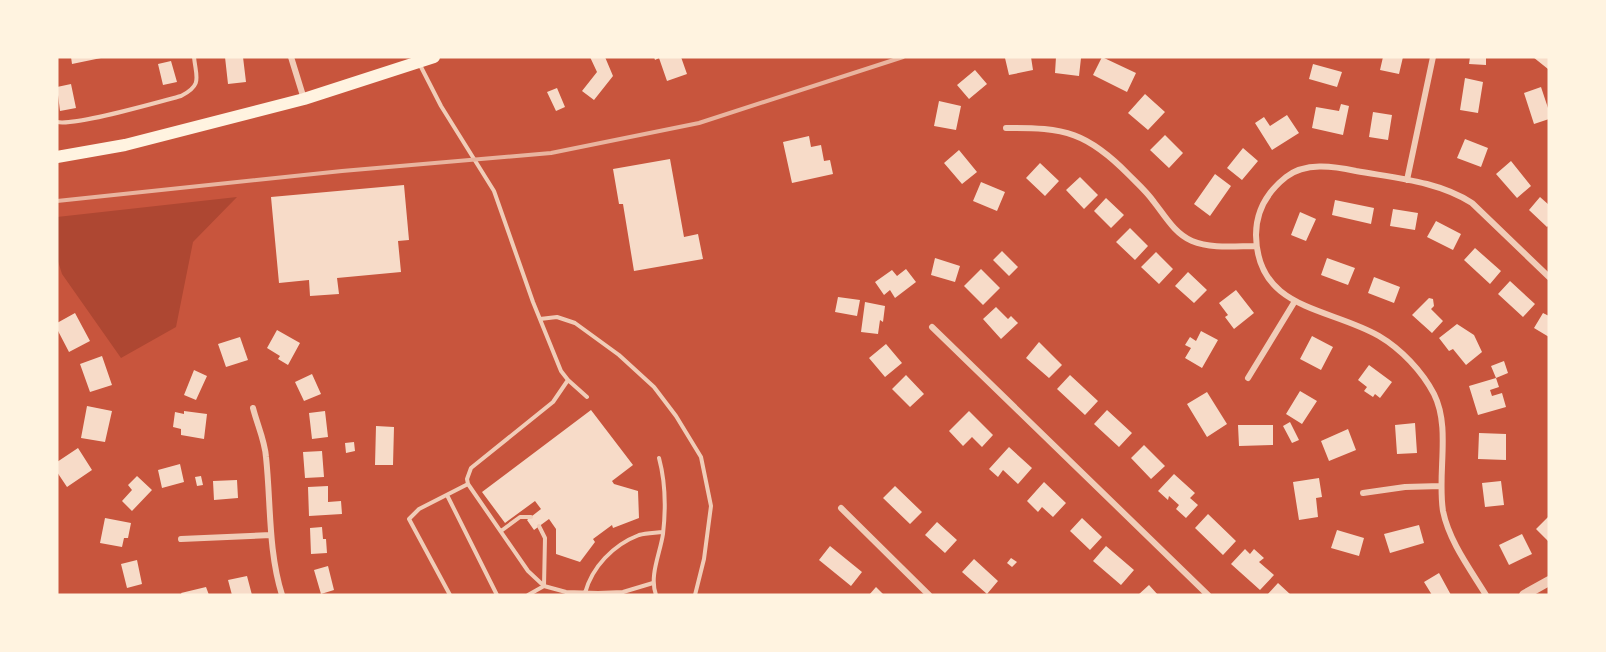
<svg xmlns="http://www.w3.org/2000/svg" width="1606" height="652" font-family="'Alegreya Sans',sans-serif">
<rect width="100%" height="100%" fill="#c8553d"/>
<!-- green -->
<path fill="#ae4732" d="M237 197 193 242 176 327 121 358 62 274 57 258V217Z"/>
<!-- building -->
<path fill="#f7dbc8" d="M71 57H101V58L72 64Z
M225 57H243L246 82 228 84Z
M590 57H605L613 76 594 100 582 91 597 72Z
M654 57H681L687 74 667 81 659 58 655 60Z
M1031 57 1033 70 1009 75 1005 58Z
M1056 57 1081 58 1079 76 1055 73Z
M1102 57 1136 73 1127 92 1093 75Z
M1383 57H1403L1399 74 1380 70Z
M1470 57H1486V65L1469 64Z
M1533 57H1549V67L1548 69Z
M171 61 177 82 163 85 158 64Z
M1313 64 1342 72 1337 87 1309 79Z
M975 70 987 84 969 99 957 85Z
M1465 78 1483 82 1478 113 1460 110Z
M71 84 76 108 60 111 57 87Z
M1541 87 1549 111V119L1534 124 1524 93Z
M557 88 565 107 556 111 547 92Z
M1145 94 1165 112 1148 130 1128 113Z
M939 101 961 106 956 130 934 126Z
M1341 104 1349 106 1343 135 1312 128 1316 107 1339 111Z
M1373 112 1392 115 1388 140 1369 137Z
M1287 115 1299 133 1272 150 1255 123 1264 117 1270 126Z
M1165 135 1183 153 1169 168 1150 150Z
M809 136 811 147 821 145 824 161 830 160 833 174 792 183 783 142Z
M1465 139 1488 148 1481 167 1457 158Z
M1243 148 1258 161 1242 180 1227 168Z
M959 150 977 172 962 184 944 163Z
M670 159 684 237 698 234 703 259 634 271 623 204H619L613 169Z
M1511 161 1531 186 1517 198 1496 174Z
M1040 163 1059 181 1045 196 1026 178Z
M1215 174 1231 186 1210 216 1194 204Z
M1080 177 1098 195 1084 209 1066 190Z
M981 182 1005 192 997 211 973 201Z
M404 185 409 240 398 241 401 272 337 278 339 294 310 296 309 280 279 283 271 197Z
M1540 197 1549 205V225L1547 227 1529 210Z
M1106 198 1124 215 1111 228 1094 211Z
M1335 200 1374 208 1371 224 1332 215Z
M1393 209 1418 213 1415 230 1390 226Z
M1300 212 1316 219 1306 241 1291 235Z
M1436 221 1461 234 1453 250 1427 237Z
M1130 228 1148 246 1135 260 1116 242Z
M1475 248 1501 271 1490 284 1464 260Z
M1002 251 1018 267 1009 276 993 260Z
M1156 252 1173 269 1159 284 1141 267Z
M935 258 960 266 955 282 931 275Z
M1327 258 1355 268 1348 285 1321 275Z
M906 269 916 282 895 298 890 290 884 295 875 282 892 270 897 276Z
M981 269 1000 288 983 305 964 286Z
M1188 272 1207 290 1194 303 1175 286Z
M1374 277 1400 287 1394 303 1368 293Z
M1510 281 1535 304 1523 317 1498 294Z
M1236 290 1254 313 1234 329 1225 317 1228 315 1219 303Z
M838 297 860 300 857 316 835 312Z
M1429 298 1433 299 1434 306 1431 309 1443 321 1432 333 1412 315Z
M865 302 885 306 883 322 880 320 878 334 861 332Z
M996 307 1008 319 1011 316 1018 323 1001 339 983 319Z
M75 313 90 341 69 352 57 329V323Z
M1543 313 1549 316V337L1534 328Z
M1457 324 1474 335 1482 352 1466 365 1453 349 1449 351 1439 338Z
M277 330 300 343 288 365 278 359 280 356 267 348Z
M1201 331 1218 340 1202 368 1185 358 1191 348 1185 345 1190 337 1196 341Z
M1312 336 1333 347 1321 370 1300 359Z
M240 337 248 360 226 367 218 344Z
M1039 342 1062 365 1049 378 1026 358Z
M886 344 902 363 885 377 869 358Z
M102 356 112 385 90 392 80 364Z
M1504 361 1508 373 1496 378 1491 366Z
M1369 365 1392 382 1380 398 1375 394 1373 397 1364 391 1367 387 1358 380Z
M194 370 207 376 196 400 184 395Z
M312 374 321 394 304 401 295 382Z
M906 375 924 394 910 407 892 389Z
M1070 375 1098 401 1085 415 1057 389Z
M1496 378 1499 387 1490 390 1492 396 1502 393 1506 407 1478 415 1469 386Z
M1300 391 1317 401 1302 424 1286 414Z
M1207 392 1227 424 1207 437 1187 404Z
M87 406 112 411 105 442 81 438Z
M591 410 633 465 612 481 614 484 638 491 639 518 613 528 612 525 593 539 595 542 580 562 556 554V529L549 519 534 530 527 520 541 509 535 501 505 523 482 492Z
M1107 410 1132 433 1119 447 1094 424Z
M184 411 207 414 204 439 181 435V429L173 427 175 412 184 414Z
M325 411 328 437 312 439 309 413Z
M969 411 993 435 982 447 972 437 963 446 949 431Z
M1290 422 1299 440 1292 443 1283 426Z
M1415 423 1417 453 1397 454 1395 425Z
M1238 425H1273V445L1239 446Z
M376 426 394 427 393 465H375Z
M1348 429 1356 450 1329 461 1321 441Z
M1479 433 1506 434V460L1478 459Z
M354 442 355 451 346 453 345 443Z
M1144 445 1165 466 1151 479 1131 458Z
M1009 447 1032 468 1018 484 1003 470 998 477 989 469Z
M78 448 92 470 67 487 57 472V462Z
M322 451 324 477 305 478 303 452Z
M180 464 184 482 162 488 158 470Z
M1174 474 1195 493 1190 498 1198 505 1186 518 1176 509 1179 505 1169 496 1168 500 1158 491Z
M137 476 152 490 132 511 122 501 132 490 128 485Z
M201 476 203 485 197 486 195 477Z
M1319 478 1322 497 1316 498 1318 517 1299 520 1293 482Z
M237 480 238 498 214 500 213 481Z
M1501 481 1504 505 1485 507 1482 483Z
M1044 482 1066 503 1053 517 1042 507 1038 512 1027 501Z
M328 486V502L341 501 342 514 309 516 308 487Z
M895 486 922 512 910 524 883 498Z
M1208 514 1236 541 1223 555 1195 528Z
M1549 516V542L1536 529Z
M105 518 131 523 128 538H124L122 547 100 543Z
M1082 518 1102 537 1090 550 1070 531Z
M937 522 957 540 945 553 925 535Z
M1419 525 1424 543 1390 553 1384 534Z
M322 527 323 539H326L327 553 311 554 310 528Z
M1337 530 1364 538 1359 556 1331 548Z
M1522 534 1532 554 1509 565 1499 545Z
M830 546 862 572 851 586 819 560Z
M1106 546 1134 570 1121 585 1093 561Z
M1245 549 1250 554 1254 549 1264 558 1259 562 1274 575 1260 590 1231 564Z
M1011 558 1017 562 1012 567 1007 563Z
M974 559 998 581 987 594 962 572Z
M137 560 142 584 127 588 121 564Z
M328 566 334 590 321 594 314 570Z
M1439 573 1451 595H1432L1424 582Z
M247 576 252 595H232L228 580Z
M1278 583 1291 595H1267Z
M1149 585 1158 595H1138Z
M206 587 209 595H182L181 593Z
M876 587 884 595H869Z"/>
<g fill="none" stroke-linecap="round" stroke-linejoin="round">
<!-- service -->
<path stroke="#f1ccb7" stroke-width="4" d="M419 63 441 106 494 191 533 302 561 371 568 380 587 397
M57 122C76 126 158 102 181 96 203 85 196 77 194 57
M540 319 557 317 575 323 619 355 654 387 676 416 701 457 711 506 704 559 695 595
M568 380 553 402 471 468 467 479 468 484 528 571 544 586 566 592 598 593 623 592 653 583
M447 495 497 595
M501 531 520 517H531
M585 593C592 567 613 545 639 535 646 533 655 533 663 532
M450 595 409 519 419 509 468 484
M528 595 544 586 545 538 539 526
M656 595C649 576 660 554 663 534 666 508 666 484 659 458"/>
<!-- minor -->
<path stroke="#f1ccb7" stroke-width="6" d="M291 57 304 99
M1006 128C1065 127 1088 133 1129 175 1138 184 1147 192 1154 202 1165 216 1175 234 1192 241 1211 249 1236 246 1256 246
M1407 180 1433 57
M932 327 1208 595
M1248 378 1295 301
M253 408C257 424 265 441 266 457 271 503 268 550 282 595
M1363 493 1405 487 1441 486
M841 508 929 595
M181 539 271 535
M1486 595C1470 569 1449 541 1443 511 1437 473 1451 428 1434 394 1422 371 1401 349 1379 336 1328 307 1257 310 1256 235 1256 211 1267 192 1286 177 1305 162 1333 166 1356 171 1395 178 1438 181 1472 203L1549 277"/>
<!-- tertiary -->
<path stroke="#f1ccb7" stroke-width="10" d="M1524 595 1549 581"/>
<!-- primary -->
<path stroke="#fff3e0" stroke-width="12" d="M57 157 125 145 304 99 434 57"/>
<!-- rail -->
<path stroke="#e9b49f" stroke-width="4" d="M57 201 342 171 551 153 699 123 903 57"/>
</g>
<!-- border -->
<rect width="1606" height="652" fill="none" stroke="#fff3e0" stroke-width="117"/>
</svg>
